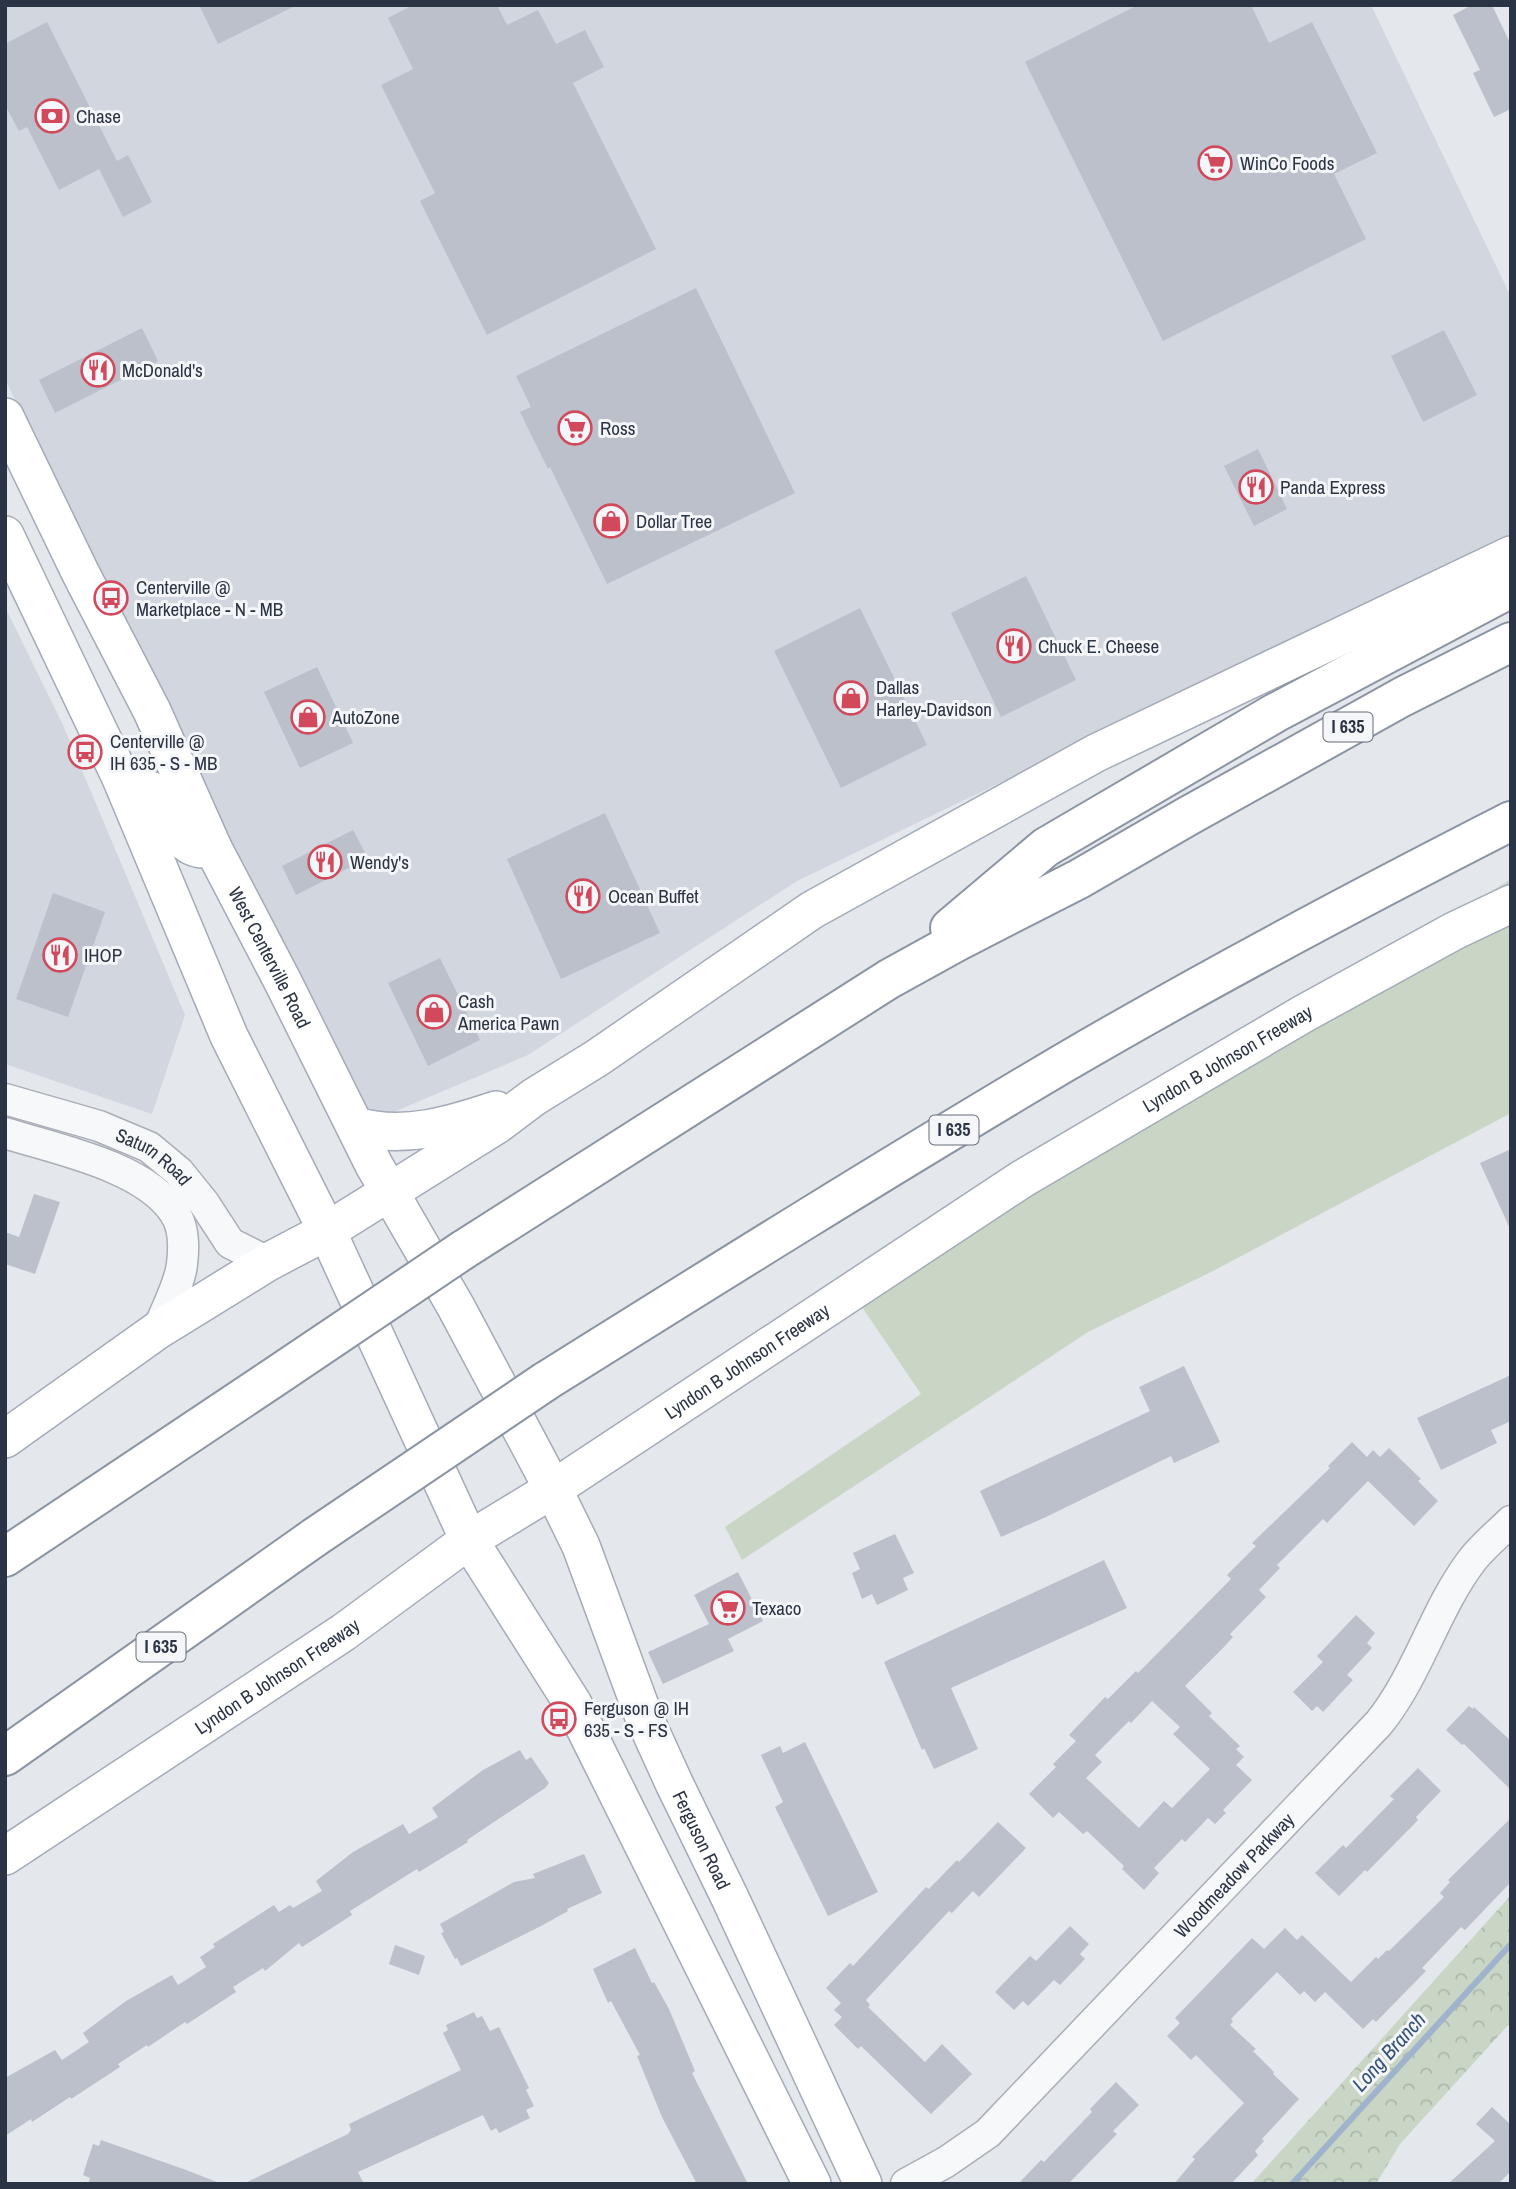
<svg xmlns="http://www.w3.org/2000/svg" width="1516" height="2189" font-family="'Archivo Narrow',sans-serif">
<defs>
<pattern id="forest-crowns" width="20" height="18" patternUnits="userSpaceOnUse" patternTransform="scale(1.75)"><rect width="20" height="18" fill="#c9d6c5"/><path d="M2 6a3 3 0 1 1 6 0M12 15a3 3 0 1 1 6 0" fill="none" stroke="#adb8ab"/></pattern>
</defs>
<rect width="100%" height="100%" fill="#e4e7ec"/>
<!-- built -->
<path fill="#d2d6de" d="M11 5H1371L1511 297V535L797 881 528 1055 382 1117 357 1100 5 379V8Z
M5 607 62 723 185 1015 152 1114 5 1064Z"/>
<!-- green -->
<path fill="#c9d6c5" d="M1511 879V1113L1213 1271 1088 1332 742 1560 725 1527 921 1394 860 1304 895 1263Z"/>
<!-- forest -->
<path fill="url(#forest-crowns)" d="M1511 1895V2022L1400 2144 1376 2184H1251Z"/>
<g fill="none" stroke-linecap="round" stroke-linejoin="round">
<!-- stream -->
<path stroke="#9fb4cc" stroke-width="6" d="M1292 2184 1511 1944"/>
</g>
<!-- building -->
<path fill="#bbc0ca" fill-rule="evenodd" d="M199 5H297L218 44Z
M413 5H497L507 25 538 10 556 44 585 30 604 67 573 83 656 249 487 335 420 201 435 193 381 85 413 69 388 18Z
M1138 5H1251L1269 43 1312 22 1377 153 1334 174 1366 239 1163 341 1025 62Z
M1472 5H1492L1511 45V109L1494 117 1473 73 1480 70 1453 15Z
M47 22 117 161 128 155 152 202 123 217 99 169 59 190 27 127 19 131 5 105V44Z
M696 288 795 493 607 584 550 467 548 469 520 412 531 407 516 376Z
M142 328 158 361 55 413 39 380Z
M1444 330 1477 395 1423 422 1391 356Z
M1258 449 1287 509 1254 526 1224 466Z
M1026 576 1076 680 1001 717 951 613Z
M860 608 927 745 841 788 774 651Z
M317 667 353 743 300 768 264 692Z
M605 813 660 933 561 979 507 859Z
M353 830 368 858 296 895 282 866Z
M53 893 105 912 68 1017 16 999Z
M440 958 480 1040 428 1066 388 983Z
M1511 1149V1231L1480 1163Z
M34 1194 60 1202 35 1274 5 1264V1232L19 1237Z
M1184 1366 1220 1442 1174 1463 1171 1456 1046 1517 1001 1537 980 1491 1150 1411 1139 1387Z
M1511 1375V1421L1491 1430 1497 1443 1441 1470 1417 1418Z
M1352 1442 1367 1457 1373 1450 1380 1457 1389 1448 1421 1479 1418 1481 1438 1501 1414 1526 1368 1481 1327 1523 1323 1519 1277 1565 1280 1568 1259 1590 1266 1597 1230 1634 1233 1637 1223 1648 1185 1686 1212 1713 1209 1716 1240 1746 1236 1749 1244 1757 1236 1765 1252 1780 1223 1810 1226 1813 1215 1824 1208 1818 1185 1842 1182 1839 1154 1868 1159 1873 1144 1890 1122 1869 1124 1866 1087 1831 1083 1834 1059 1812 1053 1818 1029 1794 1056 1767 1053 1764 1076 1741 1069 1735 1105 1697 1108 1699 1136 1671 1138 1673 1231 1579 1227 1575 1256 1546 1252 1543 1330 1468 1328 1466ZM1152 1701 1180 1727 1173 1734 1210 1769 1172 1808 1164 1801 1139 1828 1086 1778 1102 1762 1095 1755 1129 1721 1131 1723Z
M895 1534 914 1573 903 1578 908 1590 877 1605 872 1594 862 1599 852 1573 860 1569 853 1553Z
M1104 1560 1127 1608 951 1688 978 1749 934 1769 924 1748 922 1750 884 1662Z
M738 1572 763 1621 728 1639 734 1651 663 1684 648 1652 709 1624 694 1595Z
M1356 1615 1375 1633 1367 1643 1372 1648 1347 1675 1353 1680 1323 1712 1317 1706 1312 1711 1293 1692 1323 1662 1317 1656Z
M1469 1706 1473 1709 1474 1707 1511 1741V1790L1464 1744 1462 1745 1446 1730Z
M805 1742 878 1892 828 1916 775 1807 783 1802 761 1755 780 1746 783 1753Z
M520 1750 526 1760 531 1757 549 1783 545 1788 467 1840 468 1842 419 1872 417 1869 350 1911 352 1915 302 1947 299 1943 265 1971 263 1968 233 1987 236 1992 187 2024 185 2022 148 2047 147 2045 118 2064 120 2067 71 2099 70 2097 32 2122 31 2119 5 2136V2078L55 2050 62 2060 89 2042 83 2033 126 2001 172 1975 178 1985 206 1967 200 1957 215 1947 213 1944 274 1905 279 1912 290 1905 293 1908 322 1891 316 1881 353 1852 403 1824 409 1834 438 1817 432 1808 483 1770Z
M1418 1768 1441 1791 1416 1817 1418 1820 1367 1872 1365 1870 1339 1896 1315 1873 1343 1845 1346 1848 1394 1799 1390 1796Z
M1511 1818V1882L1465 1930 1461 1927 1422 1968 1426 1971 1376 2022 1373 2019 1363 2029 1325 1992 1315 2002 1304 1991 1300 1995 1277 1972 1231 2019 1233 2021 1230 2025 1256 2049 1253 2051 1274 2072 1273 2074 1299 2099 1262 2139 1264 2141 1255 2151 1258 2155 1231 2184H1174L1195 2159 1192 2157 1244 2103 1196 2055 1191 2060 1167 2036 1180 2023 1175 2018 1252 1938 1264 1949 1285 1928 1297 1940 1302 1935 1351 1982 1376 1957 1378 1959 1387 1950 1389 1951 1444 1897 1440 1893 1450 1882 1448 1880Z
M998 1822 1026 1848 979 1897 973 1891 952 1913 949 1911 866 2000 870 2005 868 2007 925 2062 942 2044 972 2074 931 2114 861 2046 858 2049 834 2025 842 2017 834 2010 841 2003 826 1988 850 1963 853 1966 926 1887 929 1889 957 1860 959 1862Z
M584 1854 602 1893 567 1909 568 1911 541 1926 461 1966 457 1958 455 1959 441 1933 444 1932 440 1924 514 1882 535 1878 533 1874Z
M1070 1926 1089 1944 1080 1954 1085 1959 1060 1985 1054 1980 1028 2006 1023 2001 1014 2010 995 1992 1030 1956 1036 1961Z
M395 1945 425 1956 419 1975 389 1964Z
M635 1948 652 1983 654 1982 669 2009 695 2071 692 2073 748 2184H697L662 2117 637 2056 640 2055 611 2001 608 2003 593 1969Z
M474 2012 477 2018 482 2016 490 2031 499 2027 529 2088 526 2090 534 2106 526 2110 530 2118 499 2133 496 2128 491 2131 483 2115 358 2172 364 2184H243L348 2134 351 2130 349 2124 461 2070 443 2033 448 2030 446 2025Z
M1116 2082 1139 2105 1113 2131 1117 2134 1068 2184H1018L1041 2160 1044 2162 1092 2112 1090 2109Z
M1492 2107 1511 2125V2171L1498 2184H1448L1495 2141 1476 2124Z
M101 2140 186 2170 217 2182V2184H88L90 2178 83 2175 87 2162 93 2144 99 2146Z"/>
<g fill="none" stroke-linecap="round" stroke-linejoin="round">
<defs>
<g id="minor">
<path id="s1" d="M5 1099 99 1126 149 1147 179 1172 204 1203 230 1243 268 1262"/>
<path d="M5 1133C55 1149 144 1166 174 1212 184 1226 184 1248 182 1264 180 1284 165 1311 158 1330"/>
<path id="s2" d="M906 2184 946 2162 988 2133 1379 1723C1419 1673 1435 1608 1473 1559 1484 1545 1498 1534 1511 1521"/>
</g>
<g id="major">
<path id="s3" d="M5 417 81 574 152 711 213 848 283 982 374 1165 456 1307 553 1489 581 1546 644 1717 674 1783 730 1898 863 2184"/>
<path d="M5 535 121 778 229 1036 327 1231 469 1540 573 1704 812 2184"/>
<path d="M121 778 155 792C167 816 180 856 213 848"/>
<path d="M356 1126C403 1140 451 1125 496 1110"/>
<path d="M5 1439 158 1330 268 1262 327 1231 498 1124 534 1097 597 1058 812 910 1096 753 1511 555"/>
<path id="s4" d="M5 1856 344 1632 469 1540 553 1489 1022 1179 1303 1014 1454 931 1511 904"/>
</g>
<path id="highway" d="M950 928 1046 847 1275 713 1511 588
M463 1250 889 979 956 942 1079 879 1188 816 1402 697 1511 642
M546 1381C717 1274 888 1167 1062 1064 1209 978 1360 898 1511 821
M5 1557 270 1380
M5 1756 315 1537"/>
</defs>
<!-- minor casing -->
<use href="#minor" stroke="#a9aeb7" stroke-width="33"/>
<!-- major casing -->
<use href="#major" stroke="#a3abb8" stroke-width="40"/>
<!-- highway casing -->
<use href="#highway" stroke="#8b94a3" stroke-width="42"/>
<!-- minor -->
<use href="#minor" stroke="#f7f8fa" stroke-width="30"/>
<!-- major -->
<use href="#major" stroke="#fff" stroke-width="37"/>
<!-- highway -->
<use href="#highway" stroke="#fff" stroke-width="38"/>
<defs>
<path id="highway-bridge" d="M270 1380 463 1250
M315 1537 546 1381"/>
</defs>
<!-- highway-bridge casing -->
<use href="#highway-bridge" stroke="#8b94a3" stroke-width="42" stroke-linecap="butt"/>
<!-- highway-bridge -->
<use href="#highway-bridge" stroke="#fff" stroke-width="38"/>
</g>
<!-- icons -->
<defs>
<symbol id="bank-ring" viewBox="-11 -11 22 22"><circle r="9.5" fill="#f4f6f9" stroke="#d1495b" stroke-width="1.5"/><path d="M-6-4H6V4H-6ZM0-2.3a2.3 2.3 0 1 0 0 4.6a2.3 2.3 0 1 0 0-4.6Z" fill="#d1495b"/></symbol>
<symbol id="supermarket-ring" viewBox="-11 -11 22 22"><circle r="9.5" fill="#f4f6f9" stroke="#d1495b" stroke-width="1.5"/><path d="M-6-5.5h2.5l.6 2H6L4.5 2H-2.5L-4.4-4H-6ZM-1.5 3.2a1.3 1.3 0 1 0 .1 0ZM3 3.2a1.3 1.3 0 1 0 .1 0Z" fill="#d1495b"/></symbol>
<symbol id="restaurant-ring" viewBox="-11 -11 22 22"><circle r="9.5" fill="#f4f6f9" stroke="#d1495b" stroke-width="1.5"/><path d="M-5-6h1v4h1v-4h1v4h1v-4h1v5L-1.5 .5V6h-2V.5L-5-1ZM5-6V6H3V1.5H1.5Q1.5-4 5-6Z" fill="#d1495b"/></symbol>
<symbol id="shop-ring" viewBox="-11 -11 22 22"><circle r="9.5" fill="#f4f6f9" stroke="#d1495b" stroke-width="1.5"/><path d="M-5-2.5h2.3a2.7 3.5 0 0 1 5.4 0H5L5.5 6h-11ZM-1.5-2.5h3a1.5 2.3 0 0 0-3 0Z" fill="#d1495b"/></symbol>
<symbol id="bus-ring" viewBox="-11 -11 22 22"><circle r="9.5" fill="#f4f6f9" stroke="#d1495b" stroke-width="1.5"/><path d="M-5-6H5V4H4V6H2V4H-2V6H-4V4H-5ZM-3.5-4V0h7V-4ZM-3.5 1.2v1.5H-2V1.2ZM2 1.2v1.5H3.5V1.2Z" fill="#d1495b"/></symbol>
</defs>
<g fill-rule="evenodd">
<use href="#bank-ring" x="33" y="97" width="38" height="38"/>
<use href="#supermarket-ring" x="1196" y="144" width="38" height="38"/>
<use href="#restaurant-ring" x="79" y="351" width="38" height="38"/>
<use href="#supermarket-ring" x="556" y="409" width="38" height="38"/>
<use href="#restaurant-ring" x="1237" y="468" width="38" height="38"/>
<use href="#shop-ring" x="592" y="502" width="38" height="38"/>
<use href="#bus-ring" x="92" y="579" width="38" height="38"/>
<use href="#restaurant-ring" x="995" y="627" width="38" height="38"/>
<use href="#shop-ring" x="832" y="679" width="38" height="38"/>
<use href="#shop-ring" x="289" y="698" width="38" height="38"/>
<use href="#bus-ring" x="66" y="733" width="38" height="38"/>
<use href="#restaurant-ring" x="306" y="843" width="38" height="38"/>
<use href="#restaurant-ring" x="564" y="877" width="38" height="38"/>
<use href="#restaurant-ring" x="41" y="936" width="38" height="38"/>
<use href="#shop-ring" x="415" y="993" width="38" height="38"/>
<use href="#supermarket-ring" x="709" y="1589" width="38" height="38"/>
<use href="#bus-ring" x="540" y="1700" width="38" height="38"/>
</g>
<g text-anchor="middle" stroke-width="6" stroke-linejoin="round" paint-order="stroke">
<!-- shield labels -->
<g fill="#f4f6f9" stroke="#676e7b" stroke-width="2">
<rect x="1323.5" y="712.5" width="49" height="29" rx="5"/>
<rect x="929.5" y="1115.5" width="49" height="29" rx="5"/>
<rect x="136.5" y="1632.5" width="49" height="29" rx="5"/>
</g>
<g font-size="18" font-weight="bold" fill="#2b3445">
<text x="1348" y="733">I 635</text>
<text x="954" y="1136">I 635</text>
<text x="161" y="1653">I 635</text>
</g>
<!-- poi labels -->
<g font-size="19" fill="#2b3445" stroke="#f4f6f9" text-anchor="start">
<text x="76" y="123">Chase</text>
<text x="1240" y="170">WinCo Foods</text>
<text x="122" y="377">McDonald's</text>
<text x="600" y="435">Ross</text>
<text x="1280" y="494">Panda Express</text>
<text x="636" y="528">Dollar Tree</text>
<text x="136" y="594">Centerville @<tspan x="136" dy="22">Marketplace - N - MB</tspan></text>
<text x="1038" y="653">Chuck E. Cheese</text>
<text x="876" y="694">Dallas<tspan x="876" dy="22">Harley-Davidson</tspan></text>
<text x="332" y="724">AutoZone</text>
<text x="110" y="748">Centerville @<tspan x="110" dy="22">IH 635 - S - MB</tspan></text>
<text x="350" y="869">Wendy's</text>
<text x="608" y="903">Ocean Buffet</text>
<text x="84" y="962">IHOP</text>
<text x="458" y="1008">Cash<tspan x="458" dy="22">America Pawn</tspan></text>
<text x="752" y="1615">Texaco</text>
<text x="584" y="1715">Ferguson @ IH<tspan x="584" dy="22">635 - S - FS</tspan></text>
</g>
<!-- street labels -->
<g font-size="19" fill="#2b3445" stroke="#f4f6f9">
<text dy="7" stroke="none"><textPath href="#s3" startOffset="602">West Centerville Road</textPath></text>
<text dy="7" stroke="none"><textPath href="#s4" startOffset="1460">Lyndon B Johnson Freeway</textPath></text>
<text dy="7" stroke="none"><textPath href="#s1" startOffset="161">Saturn Road</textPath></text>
<text dy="7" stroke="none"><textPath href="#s4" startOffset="892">Lyndon B Johnson Freeway</textPath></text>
<text dy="7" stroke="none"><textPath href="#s4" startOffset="326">Lyndon B Johnson Freeway</textPath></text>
<text dy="7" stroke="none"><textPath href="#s3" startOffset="1586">Ferguson Road</textPath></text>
<text dy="7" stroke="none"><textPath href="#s2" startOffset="453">Woodmeadow Parkway</textPath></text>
</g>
<!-- water labels -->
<g font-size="21" font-style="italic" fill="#34527a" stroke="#f4f6f9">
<text transform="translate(1389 2052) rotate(-48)" y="7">Long Branch</text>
</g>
</g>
<!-- border -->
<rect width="1516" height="2189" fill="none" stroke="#2b3445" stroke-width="14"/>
</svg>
